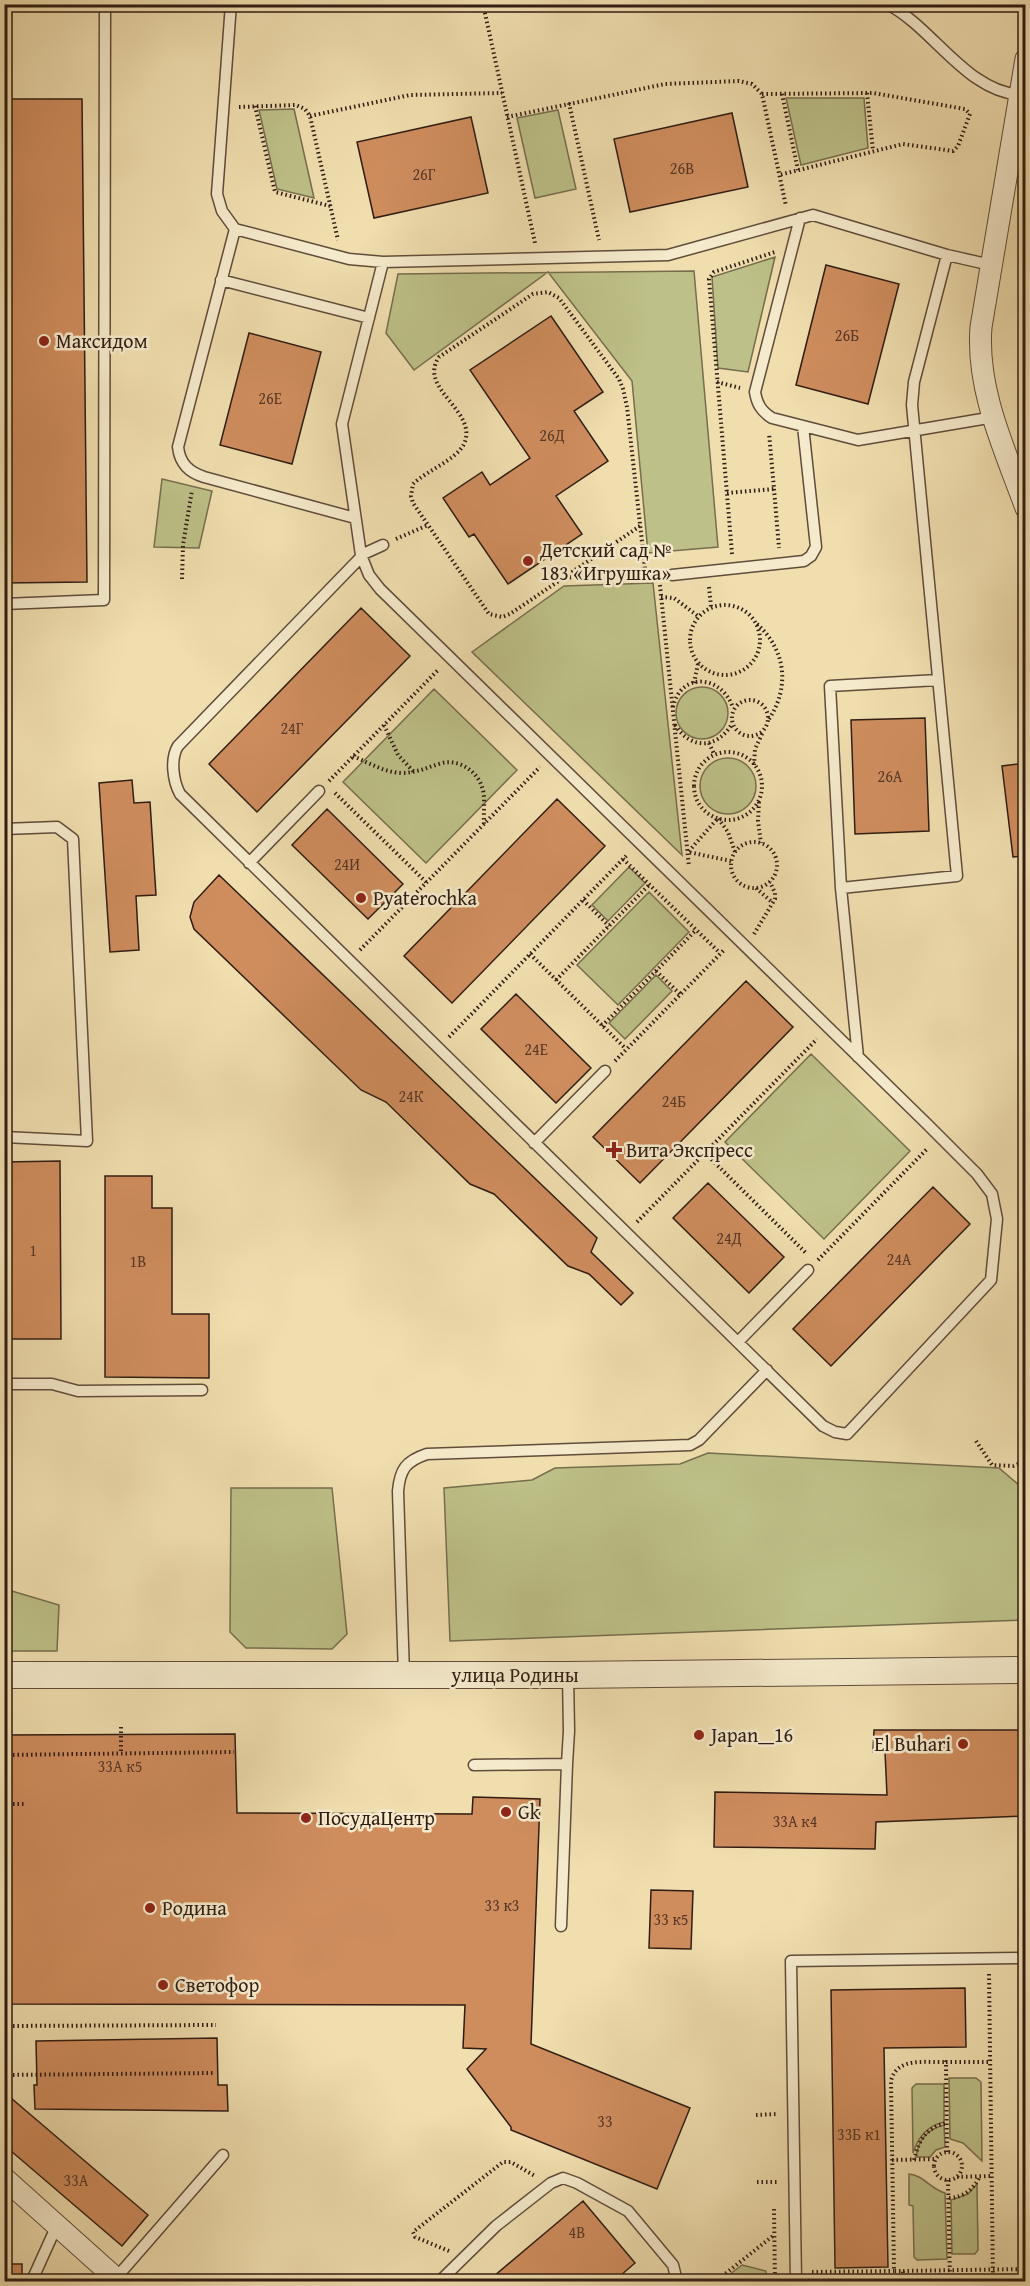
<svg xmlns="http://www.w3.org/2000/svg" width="1030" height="2286" font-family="'Gentium Book Plus',serif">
<rect width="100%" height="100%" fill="#f0deaf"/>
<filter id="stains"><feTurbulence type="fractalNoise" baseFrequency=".00333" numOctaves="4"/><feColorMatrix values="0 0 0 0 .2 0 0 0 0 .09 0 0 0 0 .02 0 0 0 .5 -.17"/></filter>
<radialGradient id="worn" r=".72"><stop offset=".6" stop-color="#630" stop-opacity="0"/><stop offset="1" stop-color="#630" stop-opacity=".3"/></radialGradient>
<!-- green -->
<path fill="#bdc088" stroke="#766e4e" stroke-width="1.5" d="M786 98H864L868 148 801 165Z
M294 109 314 198 277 189 259 110Z
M558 110 576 189 535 198 517 118Z
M775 257 748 372 718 368 712 277Z
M694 271 718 547 648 553 632 381 548 272 414 370 386 333 398 274Z
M162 479 212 491 199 548 154 547Z
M653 583 682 855 472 652 564 586Z
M676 713a26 26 0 1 1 52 0a26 26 0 1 1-52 0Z
M434 689 517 770 426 863 343 782Z
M700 786a28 28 0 1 1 56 0a28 28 0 1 1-56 0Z
M629 867 645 883 608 921 592 905Z
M649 892 689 932 618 1005 577 965Z
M656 975 672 991 625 1039 609 1023Z
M811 1054 910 1151 824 1239 725 1142Z
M708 1453 999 1468 1019 1485 1025 1486V1620L450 1641 444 1488 532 1480 555 1468 680 1464Z
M231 1488H332L347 1634 332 1649 246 1648 230 1632Z
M5 1589 59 1605 57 1651H5Z
M949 2078H976L981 2082 982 2161 963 2143 950 2139Z
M916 2084H944V2122C927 2126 918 2137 913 2153L912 2088Z
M944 2125 945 2147 936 2150 930 2157H916C918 2140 928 2129 944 2125Z
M909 2174C923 2175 931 2189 945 2193L947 2259 917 2260 914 2257 913 2206 909 2205Z
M977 2184 978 2250 975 2254H952L951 2200 968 2194Z
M742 2265 766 2271 767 2281H721Z"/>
<!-- building -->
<path fill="#cf8d5e" stroke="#301c13" stroke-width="1.5" d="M4 99H82L87 582 4 583Z
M732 113 748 187 630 212 614 139Z
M471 117 488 193 374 218 357 142Z
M826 265 899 284 868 404 796 385Z
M551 316 603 392 574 411 608 461 556 496 582 534 508 584 474 534 469 537 443 498 482 472 490 485 530 458 470 370Z
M249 333 321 352 292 464 220 445Z
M361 608 410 656 257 812 209 764Z
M925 718 929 831 855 834 851 720Z
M1026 763V856L1013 857 1002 766Z
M132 780 134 803 150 802 156 895 136 896 139 950 110 952 99 783Z
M557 799 605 846 452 1003 404 956Z
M327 809 403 884 368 919 292 845Z
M219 875 597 1238 591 1252 633 1293 621 1305 589 1274 568 1266 494 1194 470 1184 386 1102 361 1090 194 929 190 917 194 902Z
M746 981 793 1027 640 1183 593 1137Z
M516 994 591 1068 556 1103 481 1029Z
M60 1161 61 1339H4V1162Z
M105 1176H152V1208H172V1314H209V1378L105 1377Z
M708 1183 784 1257 749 1293 673 1218Z
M933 1187 970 1224 831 1366 793 1329Z
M874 1730H1026V1816L876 1822 875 1849 714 1847 715 1792 887 1795 885 1752H873Z
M235 1734 237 1813 472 1814 473 1797 540 1799 531 2044 690 2108 657 2189 511 2130V2127L467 2069 486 2049 463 2048 465 2005 4 2004V1735Z
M651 1890 693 1891 691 1949 649 1948Z
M965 1988 966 2047 884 2048 888 2267 835 2268 831 1990Z
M217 2038 218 2085H227L228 2111 35 2109 34 2085H37L36 2041Z
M4 2092 148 2215 122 2246 4 2145Z
M583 2201 635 2263 613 2282H487Z
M4 2264H22V2282H10L4 2277Z"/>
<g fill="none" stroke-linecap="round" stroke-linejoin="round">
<defs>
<path id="service" d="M231 4 217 194 222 211 235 229 349 259 383 262 668 255 813 215 947 255 991 265
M887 4C933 27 967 93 1022 95
M800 218 755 392C757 404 761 411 772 418L858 440 994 417
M235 229 178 447C180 464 189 472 204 477L355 518
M221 280 369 318
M361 555 383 545
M361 557 178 746C170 759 173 781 180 794L823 1426 835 1432 847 1434 991 1280 997 1219 992 1194 977 1174 926 1123 380 589 369 575 361 555 342 424 383 262
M672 575 804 561 811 556 816 547 803 426
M4 604 104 600 105 4
M4 829 57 827 73 839 87 1141 4 1137
M249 863 319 791
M841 888 957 876 912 405 914 382 947 255
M858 1057 841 888 830 686 938 680
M534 1143 605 1071
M738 1342 808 1270
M4 1384H52L78 1391 202 1390
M404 1675 398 1491C400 1469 406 1461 427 1454L690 1445 699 1440 767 1370
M474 1765 567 1764 569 1731 568 1675
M561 1926 567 1764
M34 2276 57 2225
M116 2278 223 2155
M439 2282 496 2226 551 2183 563 2178 577 2183 628 2211 673 2265 675 2273 674 2282
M796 2282 791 1961 1026 1958"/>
<path id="minor" d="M1026 59 981 327C976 390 1005 450 1026 508
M4 2178 120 2282"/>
<path id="tertiary" d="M4 1675H568L1026 1670"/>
</defs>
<!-- service casing -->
<use href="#service" stroke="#604c3a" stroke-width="13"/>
<!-- minor casing -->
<use href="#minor" stroke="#604c3a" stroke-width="23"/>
<!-- tertiary casing -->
<use href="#tertiary" stroke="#604c3a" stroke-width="28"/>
<!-- path -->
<path stroke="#301c13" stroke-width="4" stroke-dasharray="1.5 3" stroke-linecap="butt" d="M483 4 535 243
M867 93 873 151
M762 94 873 93 965 109 970 114 958 146 953 151 903 144 779 175
M782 94 798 170
M569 103 599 240
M255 106 275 192 330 206
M239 107 296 105 305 109 310 116 338 240
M310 116 410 95 502 93
M507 117 665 84 739 81 752 84 762 94 786 206
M717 382 740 388
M774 489 779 548
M727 493 774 489 769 433
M640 526 510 614 502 617 489 614 413 503 411 496 413 484C426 471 456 460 464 444 479 411 417 389 439 357L533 294 548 292 559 298 619 379 623 389 627 407 645 569 656 576
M396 539 428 525
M732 554 709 279 714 272 775 252
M565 578 645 569
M182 579 183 545 192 490
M660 585 689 867
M709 587 711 607
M661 597 674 598 698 616
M690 640a35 35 0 1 1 70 0a35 35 0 1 1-70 0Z
M757 624C786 650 790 687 769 719
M694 683 698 664
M732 718a18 18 0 1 1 36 0a18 18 0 1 1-36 0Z
M673 707C681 671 722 675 733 708
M384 725 398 755 414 772
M675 725C691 750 717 749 732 724
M709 743 714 754
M694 786a34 34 0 1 1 68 0a34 34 0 1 1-68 0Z
M353 756C369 763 384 772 401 773 417 773 428 767 442 763 459 759 477 771 482 787 486 798 483 813 484 824
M754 765 755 749 763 732
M329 781 439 669
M335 793 427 883
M759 802 758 821 761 843
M731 865a23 23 0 1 1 46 0a23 23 0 1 1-46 0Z
M623 859 720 953
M731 861 688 852 718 818 728 832 735 852
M756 888 773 903
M583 900 609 926
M754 934 775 899V893L770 882
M360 950 540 767
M530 954 626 1049
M656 971 680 994
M556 980 650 884
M602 1026 696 930
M449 1037 628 854
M615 1061 725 949
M705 1153 807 1254
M637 1222 817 1039
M818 1260 928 1148
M976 1441 992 1465 1013 1466 1026 1461
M121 1727V1754
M4 1755 234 1752
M4 1804H24
M989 1974 993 2282
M4 2026 216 2025
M4 2075 214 2073
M756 2115 778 2114
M947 2152 946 2062H990
M934 2166a14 14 0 1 1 28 0a14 14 0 1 1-28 0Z
M892 2160 936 2159
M914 2160C919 2140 926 2127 947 2123
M957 2177 992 2176
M948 2180 950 2282
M757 2182H779
M949 2198C964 2197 973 2190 980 2176
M774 2209 775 2282
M449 2251 415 2237 413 2232 503 2162H511L535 2176
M903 2271 1026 2269
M812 2272 894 2271
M715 2282 774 2235
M904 2282 903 2271H894L891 2081C897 2056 927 2063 946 2062"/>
<!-- service -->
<use href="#service" stroke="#f5eacb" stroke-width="10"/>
<!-- minor -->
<use href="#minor" stroke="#f5eacb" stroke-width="21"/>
<!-- tertiary -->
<use href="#tertiary" stroke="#f5eacb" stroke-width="26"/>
</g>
<!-- markers -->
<g fill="#8f2418" stroke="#f5eacb" stroke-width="2">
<circle cx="44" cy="341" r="6"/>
<circle cx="528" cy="561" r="6"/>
<circle cx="361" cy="898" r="6"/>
<path d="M611 1141h6v6h6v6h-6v6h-6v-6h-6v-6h6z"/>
<circle cx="699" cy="1735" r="6"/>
<circle cx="963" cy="1744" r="6"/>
<circle cx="506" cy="1812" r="6"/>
<circle cx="306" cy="1818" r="6"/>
<circle cx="150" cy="1908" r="6"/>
<circle cx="163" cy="1985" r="6"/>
</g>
<g text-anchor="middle" stroke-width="5" stroke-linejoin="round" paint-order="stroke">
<!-- number labels -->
<g font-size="16" fill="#583826">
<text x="682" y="174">26В</text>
<text x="424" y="180">26Г</text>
<text x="847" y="341">26Б</text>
<text x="270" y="404">26Е</text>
<text x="552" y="441">26Д</text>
<text x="292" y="734">24Г</text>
<text x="890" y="782">26А</text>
<text x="347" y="870">24И</text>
<text x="536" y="1055">24Е</text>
<text x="411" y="1102">24К</text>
<text x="674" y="1107">24Б</text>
<text x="729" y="1244">24Д</text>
<text x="33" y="1256">1</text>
<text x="899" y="1265">24А</text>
<text x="138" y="1267">1В</text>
<text x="120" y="1772">33А к5</text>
<text x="795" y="1827">33А к4</text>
<text x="502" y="1911">33 к3</text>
<text x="671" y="1925">33 к5</text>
<text x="605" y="2127">33</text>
<text x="859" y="2140">33Б к1</text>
<text x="76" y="2186">33А</text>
<text x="577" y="2238">4В</text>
</g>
<!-- poi labels -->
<g font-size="20" fill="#301c13" stroke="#f5eacb" text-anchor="start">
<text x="56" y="348">Максидом</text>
<text x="540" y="557">Детский сад №<tspan x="540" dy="23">183 «Игрушка»</tspan></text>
<text x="373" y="905">Pyaterochka</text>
<text x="626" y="1157">Вита Экспресс</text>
<text x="711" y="1742">Japan__16</text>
<text x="951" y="1751" text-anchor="end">El Buhari</text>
<text x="518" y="1819">Gk</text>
<text x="318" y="1825">ПосудаЦентр</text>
<text x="162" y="1915">Родина</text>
<text x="175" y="1992">Светофор</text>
</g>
<!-- street labels -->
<g font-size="20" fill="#301c13" stroke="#f5eacb">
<text x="515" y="1682">улица Родины</text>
</g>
</g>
<!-- margin -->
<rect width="1030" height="2286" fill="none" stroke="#f0deaf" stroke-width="24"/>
<rect x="6" y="6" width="1018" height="2274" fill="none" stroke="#301c13" stroke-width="3"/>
<rect x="12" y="12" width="1006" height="2262" fill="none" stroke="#301c13" stroke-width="1.5"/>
<rect width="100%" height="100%" filter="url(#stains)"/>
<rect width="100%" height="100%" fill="url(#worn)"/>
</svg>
